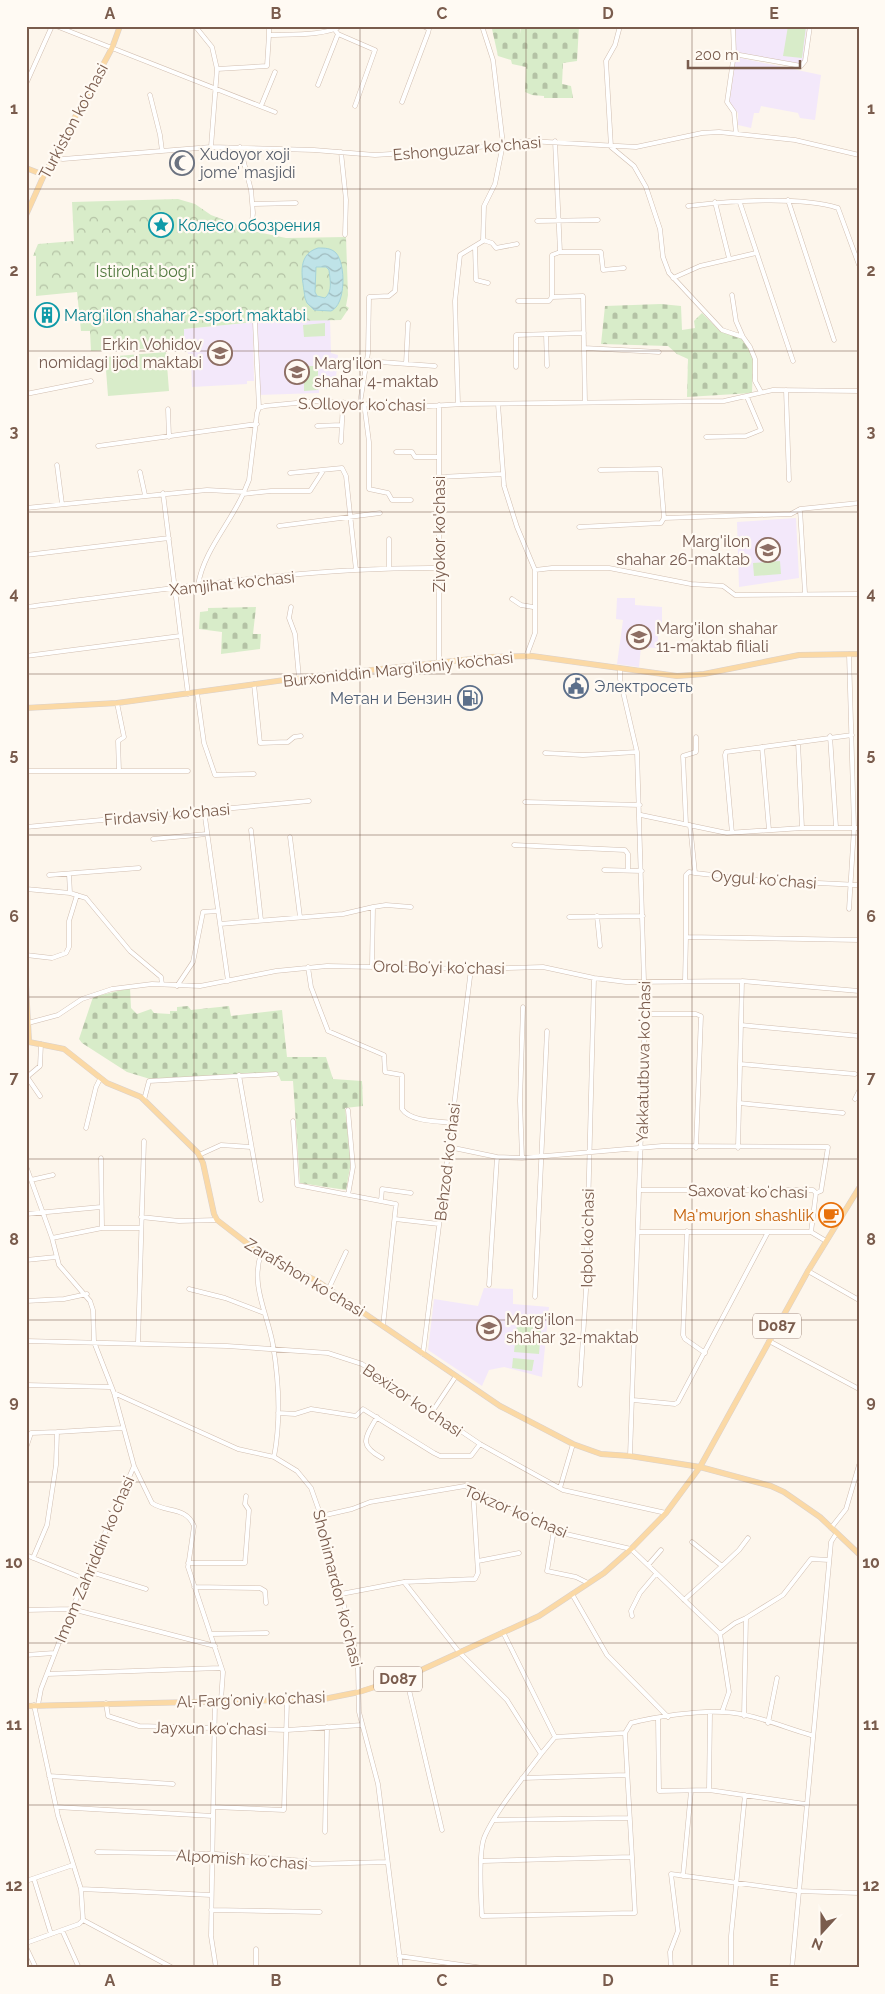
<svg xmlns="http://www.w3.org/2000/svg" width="885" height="1994" font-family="Raleway,sans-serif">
<defs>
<pattern id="forest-crowns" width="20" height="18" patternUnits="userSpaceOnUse" patternTransform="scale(1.25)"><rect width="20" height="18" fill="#d8ecc9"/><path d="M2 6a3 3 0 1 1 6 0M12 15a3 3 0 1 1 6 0" fill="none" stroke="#b4c2a5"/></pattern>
<pattern id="cemetery-stones" width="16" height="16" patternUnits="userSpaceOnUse" patternTransform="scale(1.25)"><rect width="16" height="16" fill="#d8ecc9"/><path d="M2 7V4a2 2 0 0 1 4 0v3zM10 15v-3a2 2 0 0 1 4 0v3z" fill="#b4c2a5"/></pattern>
<pattern id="water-waves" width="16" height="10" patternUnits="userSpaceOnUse" patternTransform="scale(1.25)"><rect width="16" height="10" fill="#bfe3e8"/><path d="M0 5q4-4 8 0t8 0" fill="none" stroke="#a0bbbe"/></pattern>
</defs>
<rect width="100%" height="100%" fill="#fdf6ec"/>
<!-- education -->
<path fill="#f3e8fa" d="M735 26H807L803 60 799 64 734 53Z
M736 57 821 75 815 120 800 118 798 113 761 106 759 113H754L751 128 738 125V113L729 104Z
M330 319 331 353 338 355 335 389H319V393L258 395 256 321Z
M253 322 254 381H247V384L192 387 191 358 184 347V329Z
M796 518 799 578 739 587 737 522Z
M617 598H635V605L662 607V627H659L657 648 641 647 639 667 617 664 623 620 616 619Z
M484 1288 513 1289V1304L549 1307 542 1377 504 1367 489 1370 482 1386 428 1350 434 1299 478 1306Z"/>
<!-- grass -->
<path fill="#d8ecc9" d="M788 26H806L802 58 783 56Z
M325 323V336L304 337 303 325Z
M166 352 169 391 108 396 105 357Z
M304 366H318V390L304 391Z
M780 561 781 574 754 576 753 563Z
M518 1316 542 1318 539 1354 514 1352Z
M513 1358 534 1360 532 1371 512 1368Z"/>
<!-- forest -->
<path fill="url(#forest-crowns)" d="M178 199 195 204 211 215 253 231 286 238 346 237 348 295 346 306 349 308 341 320 255 322 184 329V347L91 351 90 331H81L77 292 36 296V256H33L38 244 74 241 72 202Z"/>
<!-- cemetery -->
<path fill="url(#cemetery-stones)" d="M521 26H579L577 61 563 63 562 84 571 86 573 98H544V96L532 95 525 92 526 67 512 64 511 60 498 56 492 29 520 28V34Z
M661 304 681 306 682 330 695 328 694 321 702 313 720 331 743 339 753 358 752 393 687 397 688 359 677 354 668 346 601 344 605 306Z
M256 607 253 634H261L260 649 221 654 222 632 199 629 200 612 208 611V608Z
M130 988 131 1008 137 1014 151 1009 154 1013 170 1014V1011H177V1007L188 1006 191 1010 229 1006 231 1016 282 1010 287 1057H326L333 1079 362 1081 363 1106 345 1108 351 1162 346 1190 300 1183 293 1081H281L279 1076 150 1079 127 1072 82 1043 79 1039 93 997Z"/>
<!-- water -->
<path fill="url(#water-waves)" stroke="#a5d3da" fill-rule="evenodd" d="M318 248C325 248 331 248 336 253 346 264 346 305 331 311L314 310 307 303 305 298C303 280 295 255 318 248ZM316 267H326L329 270C330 280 333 291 325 298L317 296 315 292Z"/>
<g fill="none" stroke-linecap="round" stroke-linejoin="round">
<defs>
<path id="minor" d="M56 26 275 112
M195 26 212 47 217 69 211 147
M269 26V35
M620 26 615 45 606 61 611 147 634 166 646 187 660 229 663 257 669 273 722 330 743 337 750 347 755 359V381L761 392
M668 26H692
M733 26 734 54 727 102 734 112 736 133
M335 30 338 34 375 50 355 106
M734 54 801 66 805 61 810 26
M217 69 267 66 269 35C288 34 325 36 341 26
M26 84 52 26
M318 85 338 34
M150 95 160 135 162 151
M402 102 428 33 429 29 423 26
M261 106 275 72
M555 141 560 252 552 255V297L583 296 585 403
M240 147 251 190 253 213 251 229
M341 152 346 200 345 235
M53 157 63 159 211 147 314 150 375 155 454 150 529 141 636 147 702 133 719 132 795 140 859 155
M788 200 834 340
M715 202 729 258
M740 203 793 361
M253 204 296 203
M688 206C728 201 800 196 838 208L859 265
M537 221 598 220
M483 240 492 243 496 248 517 244
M475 247 476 280 488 283
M560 252H601L603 270 624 268
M673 278 700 266 756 253
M732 295 736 321 743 337
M518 301H549L552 297
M255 322 259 408
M546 334 547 366
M584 348 659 352
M367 361 435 366
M406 364 408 323
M516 367V335L584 333
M786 390 789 480
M26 394 91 381
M360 403 368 353 369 297 389 296 395 291 398 253
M364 403 369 442V489L388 493 392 500H411
M458 404 455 301 460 255 483 241 484 206 495 184 503 144 493 60 482 26
M498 404 504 486 517 527 535 570V633L526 657
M439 405V663
M168 409 169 437
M317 426 341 425
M706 437 746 436 761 430 747 397
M341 442 343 402
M98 446 257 424
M396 452H412L415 457H439
M57 465 62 504
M600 470 660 469 664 518
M140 472 145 495
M290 473 342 468 346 476 356 570
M439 477 503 474
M163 493 188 694
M243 494 271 491H310L323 471
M26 508 207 490 244 492 249 480 257 413 259 408 265 406 317 401 411 407 464 404 724 401 773 390 859 391
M800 509 805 593
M664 518 791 514 800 509 859 503
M279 526 380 513
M579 527 661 523 664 518
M389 539V567
M26 555 169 538
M535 570 552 568H609L691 584 723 586 735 595 859 594
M198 585C204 550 230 524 244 492
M512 599 521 605 533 607
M26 607C163 590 301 567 438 568
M291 607 289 618 295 634 299 678
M849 654 854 828 849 909
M26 656 180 636
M620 670V679L637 752 645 1014 630 1456
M254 684 260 743 288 742 294 737 301 736
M197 693 204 743 215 775 254 774
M117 703 124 737 118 741 119 771
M830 736 836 827
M798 742 802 828
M762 747 769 830
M545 753 583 755 637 752
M26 771H188
M525 802 640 805
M204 810 228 981
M641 815 727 833 802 828H859
M686 824 683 756 696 752V737
M690 825 695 873 757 880 859 885
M26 827 309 801
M251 830 261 920
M732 833 725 755 726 752 852 735
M290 837 300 917
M153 839 207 834
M514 845 625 850 628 854V870
M604 870 642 871
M69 874 70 893
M49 875 139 868
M26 889 70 893 86 898 130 951 161 977 162 984
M373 907 386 905 411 907
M597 916 600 946
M569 917 643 916
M220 924 343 914 373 907 372 966
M686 937V875L689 872 695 873
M26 955 52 958 66 953 69 947V921L77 895
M308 967 311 987 328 1031 384 1055 385 1072 402 1075V1109C411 1122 438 1121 453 1123
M685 981 686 937 859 940
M177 986 193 962 203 912 218 911
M645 1014H696L701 1016 696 1148
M28 1023 58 1015 82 999 112 989 152 984 200 986 276 971 327 966 471 969 543 967 594 978 626 982 742 981 859 991
M741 1025 859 1036
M740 1064 855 1074
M239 1075 261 1200
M40 1096 27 1077 40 1066 41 1044
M855 1099 859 1091
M144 1100 149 1081 276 1074
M739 1103 843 1113
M348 1110 353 1167 348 1195
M293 1121 297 1185 396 1204 383 1326
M86 1128 96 1087 100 1079
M449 1147 497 1157 522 1158 662 1146 828 1147 821 1191 816 1193
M738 1148 742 981
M199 1155 221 1145 251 1147
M101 1158 102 1228
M522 1158 520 1101 523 1007
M26 1166 52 1238 59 1265 90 1301 93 1310 94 1342 114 1393 134 1466 72 1609 41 1689 38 1705
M31 1180 53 1175
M641 1190H813L816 1193 811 1232
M381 1201 382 1189 411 1193
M26 1214 101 1207
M141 1217 179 1221 217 1220
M395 1219 439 1224
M687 1231 683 1335 685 1339 705 1353
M639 1232H811L826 1241
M52 1238 102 1228H141
M261 1254C250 1285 268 1315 273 1345 279 1382 281 1420 274 1457
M26 1260 56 1257
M808 1271 859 1300
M489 1285 497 1157
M329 1288 346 1252
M189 1289 225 1298 264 1313
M535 1297 547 1031
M26 1301 64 1299 87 1294
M26 1341 227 1346 328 1353 362 1364 480 1444 563 1490 666 1513
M769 1341 859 1389
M138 1343 144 1141
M423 1354 471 969
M26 1385 110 1387
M580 1385 586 1290 594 978
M114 1393 238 1449 274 1457 297 1471 311 1488 322 1519 327 1557 341 1594 354 1645 358 1669 359 1712 378 1784 401 1968
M633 1400 675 1404 678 1402 768 1232
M432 1412 456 1376
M278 1413 295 1414 311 1409 356 1416 363 1409 434 1453 440 1456H471L480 1444
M377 1417C365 1438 358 1445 382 1458
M26 1448 31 1433 57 1432
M134 1466 152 1503C166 1513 186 1506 194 1526L188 1567 223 1672 221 1700
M560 1488 573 1444
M321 1516 352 1509 370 1502 465 1486 566 1534 631 1549 720 1634 729 1692 722 1712
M831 1528 846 1509 859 1465
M554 1530 547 1571 576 1577 588 1583
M692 1542 722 1566 739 1550 748 1538
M26 1555 85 1579
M33 1558 47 1525 56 1465 57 1432 122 1428
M478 1561 519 1553
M188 1563H245L249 1510 245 1504 246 1496
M648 1565 661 1550
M88 1571 146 1589
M404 1582 459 1652 507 1700 541 1754 555 1737 625 1733 631 1723C653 1717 700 1710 723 1712 752 1713 783 1727 811 1735
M194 1587 260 1588 265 1591 266 1603
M341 1594 404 1582 475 1579 478 1573 473 1490
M572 1594 607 1655 668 1717
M684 1600 722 1566
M26 1610 72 1609 215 1646
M632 1616 631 1611 640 1593 656 1574
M746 1618 783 1595 811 1559 829 1560
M503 1632 555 1737
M211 1634 267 1633
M720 1634 735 1623 746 1618 744 1716
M26 1655 54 1653
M47 1674 220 1668
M406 1677 442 1830
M215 1701 211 1936 216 1968
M106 1703 108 1716 139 1726 287 1730 362 1725
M34 1705 58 1816 81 1889 83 1920 173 1968
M710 1713 709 1790 805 1804
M658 1718 659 1791 709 1790
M768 1723 777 1678
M625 1733 632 1857
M49 1776 173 1784
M522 1778 627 1775
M56 1807 213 1816
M213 1807 284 1810 287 1701
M495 1820 630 1818
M325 1832 327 1727
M97 1852 216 1854 305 1861 312 1864 387 1862
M483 1861 632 1857 635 1913 482 1916C481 1897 478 1855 484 1838 493 1815 525 1775 541 1754
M683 1876 691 1791
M34 1879 51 1934
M26 1881 73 1865
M81 1889 211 1895
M211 1910 320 1912
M62 1930 79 1968
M26 1943 79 1924 83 1920
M26 1947 36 1968
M399 1956 483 1968
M256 1968V1949
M671 1968 670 1952 678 1931 671 1874 797 1891 859 1893
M731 1968V1936L745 1795
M792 1968 831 1542 836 1534"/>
<path id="major" d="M26 168 44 175
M26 215 44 175 112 48 120 26
M26 708 117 703 299 678 490 657 532 656 677 676 704 674 799 655 859 654
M26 985 29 1042 64 1049 107 1083 141 1097 198 1153 203 1163 214 1214 217 1220 261 1254 317 1281 500 1406 573 1444 601 1454 630 1456 700 1467 771 1486 784 1492 820 1517 859 1554
M26 1706 324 1699 359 1692 406 1677 539 1616 604 1573 631 1549 666 1513 700 1467 808 1271 859 1188"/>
</defs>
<!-- minor casing -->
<use href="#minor" stroke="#d1beb0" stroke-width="5"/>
<!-- major casing -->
<use href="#major" stroke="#dad1cd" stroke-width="6"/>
<!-- minor -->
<use href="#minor" stroke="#fff" stroke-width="4"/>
<!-- major -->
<use href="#major" stroke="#fbd9a5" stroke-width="5"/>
</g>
<!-- grid -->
<path fill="none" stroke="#7a5c4d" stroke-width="1" stroke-opacity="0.55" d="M194 26V1968M360 26V1968M526 26V1968M692 26V1968M26 189H859M26 351H859M26 512H859M26 674H859M26 835H859M26 997H859M26 1159H859M26 1320H859M26 1482H859M26 1643H859M26 1805H859"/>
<!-- icons -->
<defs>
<symbol id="mosque-ring" viewBox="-11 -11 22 22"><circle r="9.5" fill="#fffaf3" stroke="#6b7280" stroke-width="1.5"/><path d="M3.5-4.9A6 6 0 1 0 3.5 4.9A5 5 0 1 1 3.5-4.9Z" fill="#6b7280"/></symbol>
<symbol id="sight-ring" viewBox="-11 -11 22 22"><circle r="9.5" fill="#fffaf3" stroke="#0f9aa8" stroke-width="1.5"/><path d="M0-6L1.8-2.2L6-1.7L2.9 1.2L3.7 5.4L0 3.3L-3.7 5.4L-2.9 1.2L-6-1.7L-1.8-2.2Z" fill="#0f9aa8"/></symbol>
<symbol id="building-ring" viewBox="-11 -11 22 22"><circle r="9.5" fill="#fffaf3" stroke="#0f9aa8" stroke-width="1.5"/><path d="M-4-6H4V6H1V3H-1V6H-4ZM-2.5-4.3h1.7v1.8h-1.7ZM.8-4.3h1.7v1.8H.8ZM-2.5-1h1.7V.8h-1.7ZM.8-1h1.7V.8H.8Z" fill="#0f9aa8"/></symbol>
<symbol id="school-ring" viewBox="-11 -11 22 22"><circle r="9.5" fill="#fffaf3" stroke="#8d6e63" stroke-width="1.5"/><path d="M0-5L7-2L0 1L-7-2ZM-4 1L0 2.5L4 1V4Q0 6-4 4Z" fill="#8d6e63"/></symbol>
<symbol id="civic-ring" viewBox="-11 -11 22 22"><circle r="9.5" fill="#fffaf3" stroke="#5c6f8a" stroke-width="1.5"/><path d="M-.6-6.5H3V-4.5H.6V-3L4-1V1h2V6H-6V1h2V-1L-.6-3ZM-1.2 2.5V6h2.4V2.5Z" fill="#5c6f8a"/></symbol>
<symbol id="fuel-ring" viewBox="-11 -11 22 22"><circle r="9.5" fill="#fffaf3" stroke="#5c6f8a" stroke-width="1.5"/><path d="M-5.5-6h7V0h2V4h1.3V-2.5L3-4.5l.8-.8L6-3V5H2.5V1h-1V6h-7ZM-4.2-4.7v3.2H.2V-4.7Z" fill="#5c6f8a"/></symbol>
<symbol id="cafe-ring" viewBox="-11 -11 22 22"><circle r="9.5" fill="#fffaf3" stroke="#e8710a" stroke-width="1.5"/><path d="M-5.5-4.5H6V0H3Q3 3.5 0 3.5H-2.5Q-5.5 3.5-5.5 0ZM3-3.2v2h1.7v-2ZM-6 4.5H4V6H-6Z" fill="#e8710a"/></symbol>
</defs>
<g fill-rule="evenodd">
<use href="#mosque-ring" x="168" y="149" width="28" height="28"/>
<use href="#sight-ring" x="147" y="211" width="28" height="28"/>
<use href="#building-ring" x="33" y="301" width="28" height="28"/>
<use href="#school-ring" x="206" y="339" width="28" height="28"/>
<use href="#school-ring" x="283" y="358" width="28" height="28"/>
<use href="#school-ring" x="754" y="536" width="28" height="28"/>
<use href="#school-ring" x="625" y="623" width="28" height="28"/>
<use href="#civic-ring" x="562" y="672" width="28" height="28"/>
<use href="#fuel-ring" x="456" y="684" width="28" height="28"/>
<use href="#cafe-ring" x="817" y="1201" width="28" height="28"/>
<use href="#school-ring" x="475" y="1314" width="28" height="28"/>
</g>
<g text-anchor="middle" stroke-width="4.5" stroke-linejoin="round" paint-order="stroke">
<!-- shield labels -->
<g fill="#fffaf3" stroke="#a28b7f" stroke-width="1">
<rect x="753" y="1313.5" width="48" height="25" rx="4"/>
<rect x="374" y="1666.5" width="48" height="25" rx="4"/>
</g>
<g font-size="15" font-weight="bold" fill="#7a5c4d">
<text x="777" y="1331">D087</text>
<text x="398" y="1684">D087</text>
</g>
<!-- street labels -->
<g font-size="16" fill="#7a5c4d" stroke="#fffaf3">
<text transform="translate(73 121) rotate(-62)" y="6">Turkiston ko’chasi</text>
<text transform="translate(467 148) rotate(-5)" y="6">Eshonguzar ko'chasi</text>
<text transform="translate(362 404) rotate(1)" y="6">S.Olloyor koʻchasi</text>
<text transform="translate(439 534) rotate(-90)" y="6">Ziyokor ko'chasi</text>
<text transform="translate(232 583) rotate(-6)" y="6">Xamjihat ko'chasi</text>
<text transform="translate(398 669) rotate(-6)" y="6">Burxoniddin Marg’iloniy ko’chasi</text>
<text transform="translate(167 814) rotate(-5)" y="6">Firdavsiy ko'chasi</text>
<text transform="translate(764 879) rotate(4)" y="6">Oygul koʻchasi</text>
<text transform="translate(439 967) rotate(1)" y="6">Orol Boʻyi koʻchasi</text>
<text transform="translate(643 1062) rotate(-89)" y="6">Yakkatutbuva koʻchasi</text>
<text transform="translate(447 1162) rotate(-83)" y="6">Behzod koʻchasi</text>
<text transform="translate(748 1191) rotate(1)" y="6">Saxovat koʻchasi</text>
<text transform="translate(587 1238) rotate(-89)" y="6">Iqbol koʻchasi</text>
<text transform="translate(305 1277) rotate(31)" y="6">Zarafshon koʻchasi</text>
<text transform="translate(413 1400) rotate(34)" y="6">Bexizor koʻchasi</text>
<text transform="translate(516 1511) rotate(23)" y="6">Tokzor koʻchasi</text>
<text transform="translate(94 1559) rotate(-67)" y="6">Imom Zahriddin koʻchasi</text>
<text transform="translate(338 1588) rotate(76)" y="6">Shohimardon koʻchasi</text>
<text transform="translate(251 1699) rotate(-2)" y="6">Al-Fargʻoniy koʻchasi</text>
<text transform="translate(210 1728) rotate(1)" y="6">Jayxun koʻchasi</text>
<text transform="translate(242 1859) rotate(4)" y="6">Alpomish koʻchasi</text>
</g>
<!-- worship labels -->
<g font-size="16" fill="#5b616d" stroke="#fffaf3" text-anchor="start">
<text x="200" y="160">Xudoyor xoji<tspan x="200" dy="18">jome' masjidi</tspan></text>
</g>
<!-- culture labels -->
<g font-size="16" fill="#0d838f" stroke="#fffaf3" text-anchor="start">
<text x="178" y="231">Колесо обозрения</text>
<text x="64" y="321">Marg'ilon shahar 2-sport maktabi</text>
</g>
<!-- park labels -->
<g font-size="16" fill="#537a41" stroke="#fffaf3">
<text x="145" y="277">Istirohat bog'i</text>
</g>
<!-- education labels -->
<g font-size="16" fill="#785e54" stroke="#fffaf3" text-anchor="start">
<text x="202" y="350" text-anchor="end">Erkin Vohidov<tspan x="202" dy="18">nomidagi ijod maktabi</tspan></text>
<text x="314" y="369">Marg'ilon<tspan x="314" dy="18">shahar 4-maktab</tspan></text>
<text x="750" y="547" text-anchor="end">Marg'ilon<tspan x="750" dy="18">shahar 26-maktab</tspan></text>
<text x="656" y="634">Marg'ilon shahar<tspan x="656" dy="18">11-maktab filiali</tspan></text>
<text x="506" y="1325">Marg'ilon<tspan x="506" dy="18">shahar 32-maktab</tspan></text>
</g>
<!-- service labels -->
<g font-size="16" fill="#4e5e75" stroke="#fffaf3" text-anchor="start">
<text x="594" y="692">Электросеть</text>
<text x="452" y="704" text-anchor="end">Метан и Бензин</text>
</g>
<!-- food labels -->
<g font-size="16" fill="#c56008" stroke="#fffaf3" text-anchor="end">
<text x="814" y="1221">Ma'murjon shashlik</text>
</g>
</g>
<!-- border -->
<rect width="885" height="1994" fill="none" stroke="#fffaf3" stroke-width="55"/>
<!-- north arrow -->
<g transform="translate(822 1932) rotate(201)" stroke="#fffaf3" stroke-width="4" paint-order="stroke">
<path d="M0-4L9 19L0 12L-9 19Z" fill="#7a5c4d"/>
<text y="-8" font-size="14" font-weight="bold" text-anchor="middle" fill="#7a5c4d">N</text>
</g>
<!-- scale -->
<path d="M688 60v8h112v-8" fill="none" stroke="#7a5c4d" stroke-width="2.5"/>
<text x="695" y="60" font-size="15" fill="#7a5c4d" stroke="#fffaf3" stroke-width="4" paint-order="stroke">200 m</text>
<rect x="28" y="28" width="830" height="1938" fill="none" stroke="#7a5c4d" stroke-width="2"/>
<g font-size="16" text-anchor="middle" font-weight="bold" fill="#7a5c4d">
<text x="110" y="19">A</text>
<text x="276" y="19">B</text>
<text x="442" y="19">C</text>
<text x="608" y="19">D</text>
<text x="774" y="19">E</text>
<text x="14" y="114">1</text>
<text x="871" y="114">1</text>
<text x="14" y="276">2</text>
<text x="871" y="276">2</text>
<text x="14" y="437">3</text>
<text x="871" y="437">3</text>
<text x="14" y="599">4</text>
<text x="871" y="599">4</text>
<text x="14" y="760">5</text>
<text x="871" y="760">5</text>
<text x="14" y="922">6</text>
<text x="871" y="922">6</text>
<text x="14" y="1083">7</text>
<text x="871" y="1083">7</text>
<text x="14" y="1245">8</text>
<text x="871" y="1245">8</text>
<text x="14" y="1407">9</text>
<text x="871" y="1407">9</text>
<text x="14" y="1568">10</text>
<text x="871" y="1568">10</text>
<text x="14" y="1730">11</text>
<text x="871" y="1730">11</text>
<text x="14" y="1891">12</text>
<text x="871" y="1891">12</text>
<text x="110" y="1986">A</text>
<text x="276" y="1986">B</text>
<text x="442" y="1986">C</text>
<text x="608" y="1986">D</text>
<text x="774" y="1986">E</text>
</g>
</svg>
